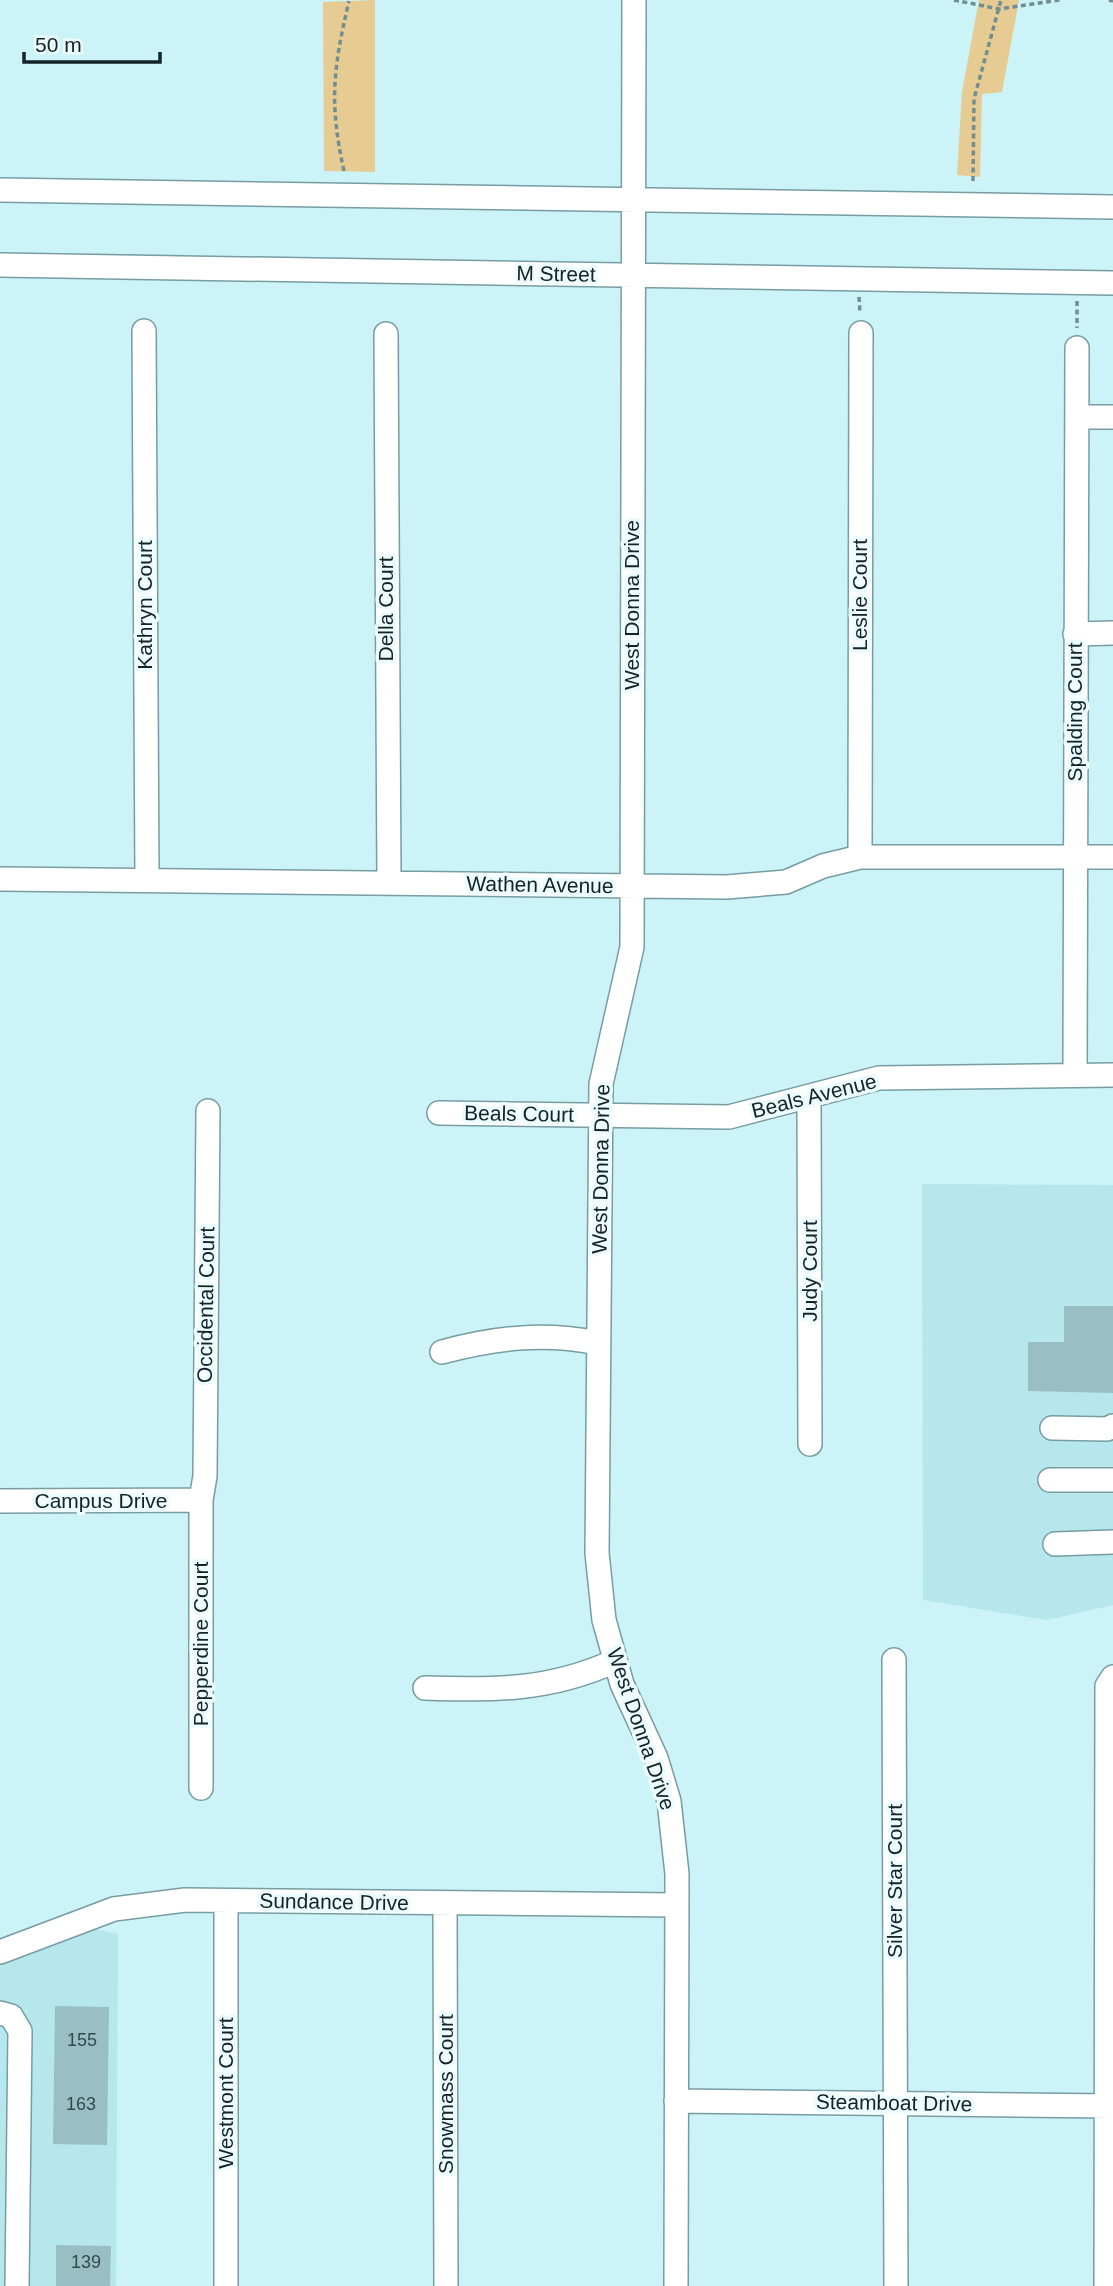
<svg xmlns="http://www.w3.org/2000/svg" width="1113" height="2286" font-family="Helvetica,sans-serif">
<rect width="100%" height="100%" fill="#cbf3f8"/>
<!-- built -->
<path fill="#b6e7ed" d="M922 1184 1113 1185V1605L1047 1620 923 1600Z
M67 1923 118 1934 116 2286H0V1943Z"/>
<!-- green -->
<path fill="#e6cb93" d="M375 0V172L324 171 323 2Z
M979 0H1019L1002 92 982 94 980 177 957 175 962 92Z"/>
<!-- building -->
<path fill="#99bfc4" d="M1064 1306H1113V1393L1028 1391V1342H1064Z
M55 2006 109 2007 107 2145 53 2144Z
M56 2245 111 2246 110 2286H56Z"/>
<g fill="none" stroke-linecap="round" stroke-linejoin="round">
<defs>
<path id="minor" d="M634 0 632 947 601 1084 597 1553 604 1620 622 1684 656 1758 669 1801 677 1874 676 2286
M0 190 1113 207
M0 265 1113 283
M144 331 147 880
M386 334 389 883
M1077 417H1113
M1075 634 1113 633
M860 857 861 333
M0 879 727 887 786 882 823 866 860 857H1113
M1075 1075 1077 348
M809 1099 810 1444
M439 1113 729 1117 879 1078 1113 1075
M442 1352C494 1338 543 1332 597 1343
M1052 1428 1107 1429 1113 1426
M1050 1480H1113
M0 1501 201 1500
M1055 1544 1113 1542
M894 1660 896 2286
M425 1688C495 1690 549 1691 615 1661
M201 1788V1500L205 1476 208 1111
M226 1901V2286
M445 1903 446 2286
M0 1952 114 1909 185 1900 676 1905
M0 2013 11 2016 20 2031 17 2286
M676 2101 1113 2106
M1106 2286 1107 1686 1113 1677"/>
</defs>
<!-- minor casing -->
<use href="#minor" stroke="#779da1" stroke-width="26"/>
<!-- path -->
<path stroke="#728e92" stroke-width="3.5" stroke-dasharray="5 3.5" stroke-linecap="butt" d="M954 0 999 9 1060 0
M1109 0 1113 1
M344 171C329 103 333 69 349 1
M973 181 974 99 1001 0
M859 297 860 313
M1077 301V328"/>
<!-- minor -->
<use href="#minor" stroke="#fff" stroke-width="23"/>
</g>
<g text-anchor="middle" stroke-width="7" stroke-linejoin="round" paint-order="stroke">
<!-- number labels -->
<g font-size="18" fill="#354a4d">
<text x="82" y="2046">155</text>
<text x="81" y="2110">163</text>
<text x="86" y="2268">139</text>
</g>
<!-- street labels -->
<g font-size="21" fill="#142325" stroke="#ecfbfd">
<text transform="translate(556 274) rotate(1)" y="7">M Street</text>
<text transform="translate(860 595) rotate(-90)" y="7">Leslie Court</text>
<text transform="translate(145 605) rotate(-90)" y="7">Kathryn Court</text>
<text transform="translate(632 605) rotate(-90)" y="7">West Donna Drive</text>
<text transform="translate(386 609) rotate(-90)" y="7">Della Court</text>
<text transform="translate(1075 712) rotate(-90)" y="7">Spalding Court</text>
<text transform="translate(540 885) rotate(1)" y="7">Wathen Avenue</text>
<text transform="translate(814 1096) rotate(-14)" y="7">Beals Avenue</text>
<text transform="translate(519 1114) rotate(1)" y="7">Beals Court</text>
<text transform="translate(601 1169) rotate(-89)" y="7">West Donna Drive</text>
<text transform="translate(810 1271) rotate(-90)" y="7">Judy Court</text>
<text transform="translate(206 1305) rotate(-89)" y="7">Occidental Court</text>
<text x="101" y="1508">Campus Drive</text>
<text transform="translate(201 1644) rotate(-90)" y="7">Pepperdine Court</text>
<text transform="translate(641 1729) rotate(71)" y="7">West Donna Drive</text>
<text transform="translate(895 1881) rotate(-90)" y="7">Silver Star Court</text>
<text transform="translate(334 1902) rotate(1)" y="7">Sundance Drive</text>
<text transform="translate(226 2093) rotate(-90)" y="7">Westmont Court</text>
<text transform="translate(446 2094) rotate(-90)" y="7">Snowmass Court</text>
<text transform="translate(894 2103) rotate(1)" y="7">Steamboat Drive</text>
</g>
</g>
<!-- scale -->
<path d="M24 52v10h136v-10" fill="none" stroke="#142325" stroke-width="3.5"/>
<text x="35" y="52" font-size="21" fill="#142325" stroke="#ecfbfd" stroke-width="5" paint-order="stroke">50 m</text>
</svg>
